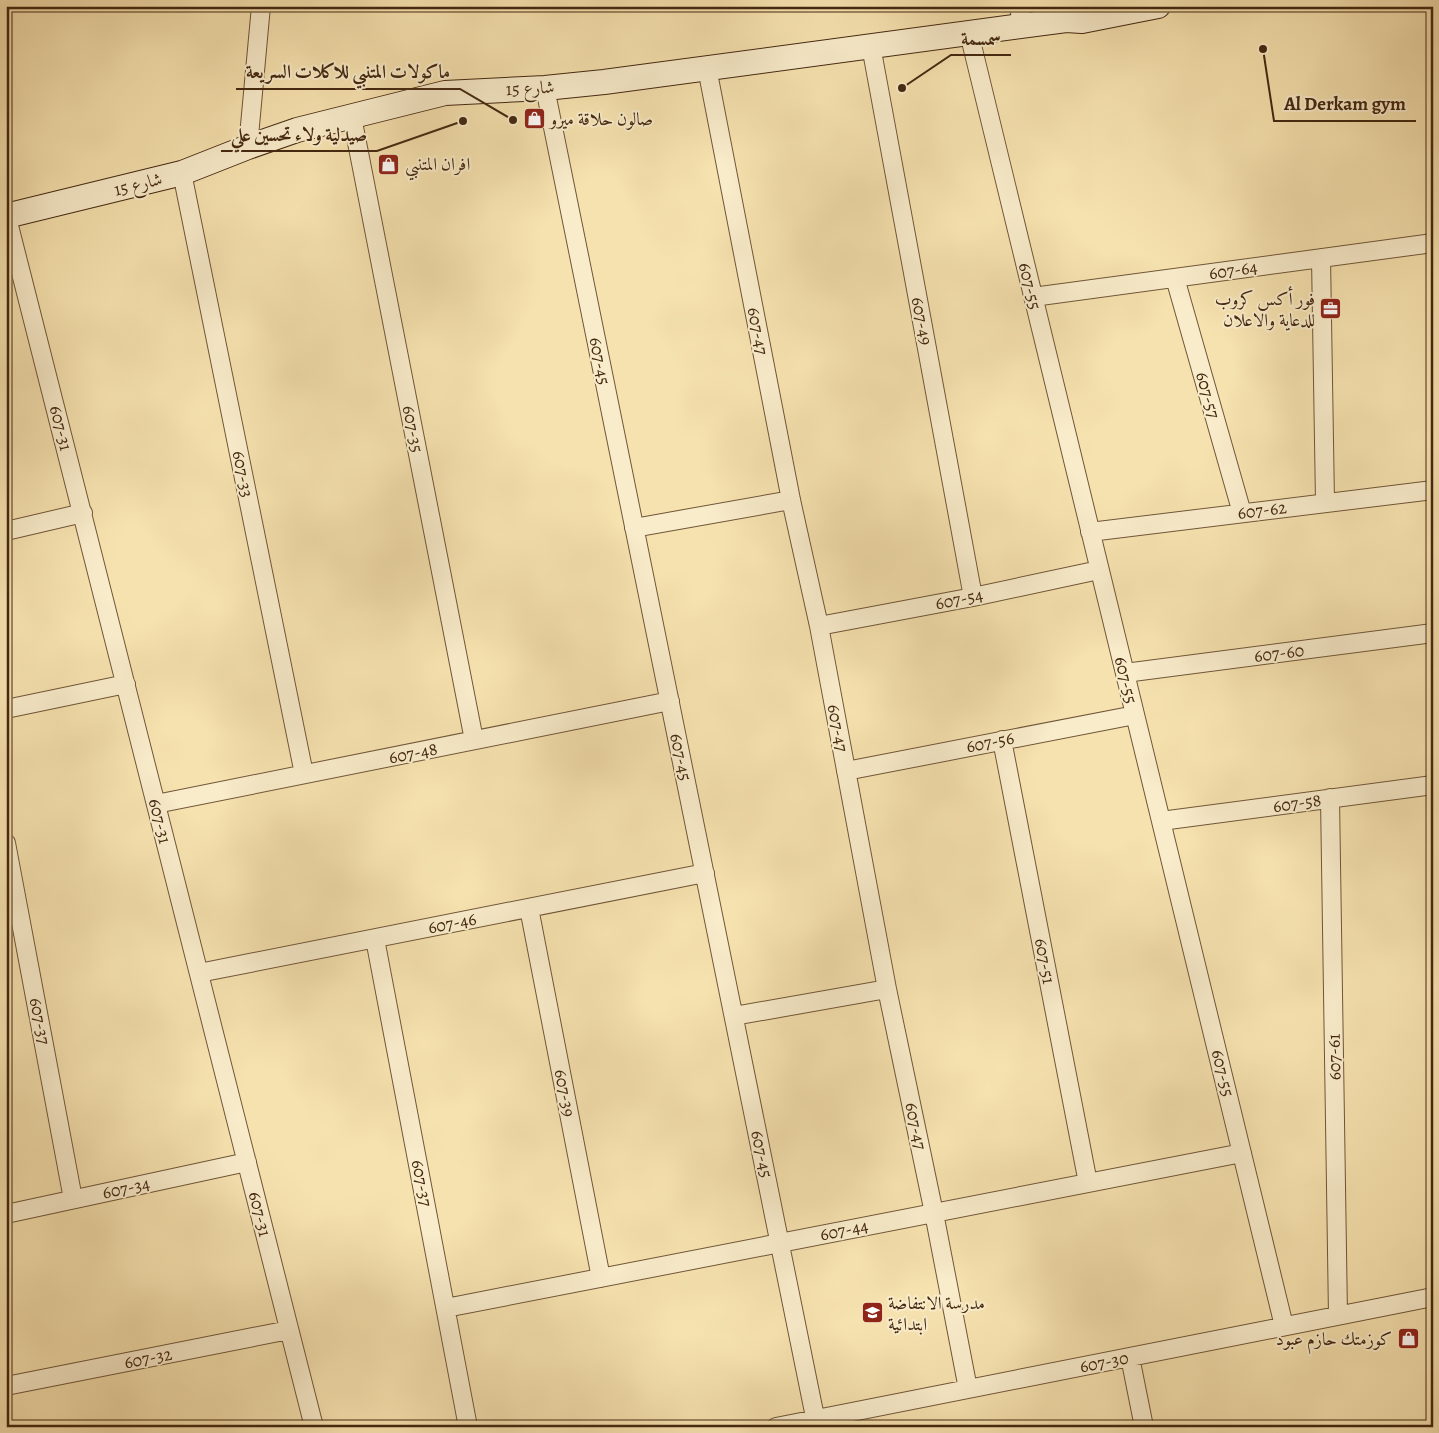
<svg xmlns="http://www.w3.org/2000/svg" width="1439" height="1433" font-family="Alegreya,Amiri,serif">
<rect width="100%" height="100%" fill="#f6e2af"/>
<filter id="stains"><feTurbulence type="fractalNoise" baseFrequency=".004" numOctaves="4"/><feColorMatrix values="0 0 0 0 .2 0 0 0 0 .09 0 0 0 0 .02 0 0 0 .5 -.17"/></filter>
<radialGradient id="worn" r=".72"><stop offset=".6" stop-color="#630" stop-opacity="0"/><stop offset="1" stop-color="#630" stop-opacity=".3"/></radialGradient>
<g fill="none" stroke-linecap="round" stroke-linejoin="round">
<defs>
<path id="street" d="M1019 26 1021 6
M969 33 1284 1326
M871 46 973 597
M707 68 791 500 819 626 887 989 934 1213 968 1389
M545 88 817 1427
M352 117 474 740
M248 147 261 6
M182 173 304 774
M6 214 314 1427
M1321 258 1325 502
M1175 278 1242 513
M1033 297 1433 243
M634 528 791 500
M6 531 83 513
M1090 532 1433 490
M819 626 973 597 1099 570
M1125 673 1433 633
M6 709 126 684
M1002 740 1088 1183
M846 771 1135 715
M1330 798 1338 1316
M156 804 670 701
M1161 821 1433 785
M6 843 73 1199
M529 908 601 1278
M375 939 468 1427
M199 973 705 873
M734 1016 887 989
M6 1214 247 1162
M446 1308 1242 1153
M1130 1357 1144 1427
M6 1386 289 1330
M776 1427 1433 1297"/>
<path id="secondary" d="M6 216 182 173 248 147 297 130 445 93 545 88 604 82 1066 20 1082 21 1158 6"/>
</defs>
<!-- street casing -->
<use href="#street" stroke="#705638" stroke-width="20"/>
<!-- secondary casing -->
<use href="#secondary" stroke="#432811" stroke-width="26"/>
<!-- street -->
<use href="#street" stroke="#f9eccb" stroke-width="18"/>
<!-- secondary -->
<use href="#secondary" stroke="#f9eccb" stroke-width="24"/>
</g>
<!-- icons -->
<defs>
<symbol id="shop-square" viewBox="-11 -11 22 22"><rect x="-9" y="-9" width="18" height="18" rx="4" fill="#8f2418" stroke="#f9eccb"/><path d="M-5-2.5h2.3a2.7 3.5 0 0 1 5.4 0H5L5.5 6h-11ZM-1.5-2.5h3a1.5 2.3 0 0 0-3 0Z" fill="#fff"/></symbol>
<symbol id="office-square" viewBox="-11 -11 22 22"><rect x="-9" y="-9" width="18" height="18" rx="4" fill="#8f2418" stroke="#f9eccb"/><path d="M-6-3h4V-5.5h4V-3h4V5H-6ZM-1-4.5V-3h2v-1.5ZM-6 0V1H6V0Z" fill="#fff"/></symbol>
<symbol id="school-square" viewBox="-11 -11 22 22"><rect x="-9" y="-9" width="18" height="18" rx="4" fill="#8f2418" stroke="#f9eccb"/><path d="M0-5L7-2L0 1L-7-2ZM-4 1L0 2.5L4 1V4Q0 6-4 4Z" fill="#fff"/></symbol>
</defs>
<g fill-rule="evenodd">
<use href="#shop-square" x="522" y="106" width="25" height="25"/>
<use href="#shop-square" x="376" y="152" width="25" height="25"/>
<use href="#office-square" x="1318" y="296" width="25" height="25"/>
<use href="#school-square" x="860" y="1300" width="25" height="25"/>
<use href="#shop-square" x="1396" y="1326" width="25" height="25"/>
</g>
<g text-anchor="middle" stroke-width="4" stroke-linejoin="round" paint-order="stroke">
<!-- street labels -->
<g font-size="18" fill="#432811" stroke="#f9eccb">
<text transform="translate(530 88) rotate(-3)" y="6">شارع 15</text>
<text transform="translate(138 184) rotate(-14)" y="6">شارع 15</text>
<text transform="translate(1233 270) rotate(-8)" y="6">607-64</text>
<text transform="translate(1030 286) rotate(76)" y="6">607-55</text>
<text transform="translate(922 321) rotate(79)" y="6">607-49</text>
<text transform="translate(758 331) rotate(79)" y="6">607-47</text>
<text transform="translate(600 361) rotate(79)" y="6">607-45</text>
<text transform="translate(1208 395) rotate(74)" y="6">607-57</text>
<text transform="translate(61 428) rotate(76)" y="6">607-31</text>
<text transform="translate(413 429) rotate(79)" y="6">607-35</text>
<text transform="translate(243 474) rotate(79)" y="6">607-33</text>
<text transform="translate(1262 510) rotate(-7)" y="6">607-62</text>
<text transform="translate(959 599) rotate(-11)" y="6">607-54</text>
<text transform="translate(1279 653) rotate(-7)" y="6">607-60</text>
<text transform="translate(1126 680) rotate(76)" y="6">607-55</text>
<text transform="translate(838 728) rotate(79)" y="6">607-47</text>
<text transform="translate(990 742) rotate(-11)" y="6">607-56</text>
<text transform="translate(413 753) rotate(-11)" y="6">607-48</text>
<text transform="translate(681 757) rotate(78)" y="6">607-45</text>
<text transform="translate(1297 803) rotate(-8)" y="6">607-58</text>
<text transform="translate(160 821) rotate(76)" y="6">607-31</text>
<text transform="translate(452 923) rotate(-11)" y="6">607-46</text>
<text transform="translate(1045 961) rotate(79)" y="6">607-51</text>
<text transform="translate(40 1021) rotate(79)" y="6">607-37</text>
<text transform="translate(1334 1057) rotate(-91)" y="6">607-61</text>
<text transform="translate(1223 1073) rotate(76)" y="6">607-55</text>
<text transform="translate(565 1093) rotate(79)" y="6">607-39</text>
<text transform="translate(916 1126) rotate(78)" y="6">607-47</text>
<text transform="translate(762 1154) rotate(78)" y="6">607-45</text>
<text transform="translate(422 1183) rotate(79)" y="6">607-37</text>
<text transform="translate(126 1188) rotate(-12)" y="6">607-34</text>
<text transform="translate(260 1214) rotate(76)" y="6">607-31</text>
<text transform="translate(844 1230) rotate(-11)" y="6">607-44</text>
<text transform="translate(148 1358) rotate(-11)" y="6">607-32</text>
<text transform="translate(1104 1362) rotate(-11)" y="6">607-30</text>
</g>
<!-- poi labels -->
<g font-size="18" fill="#432811" stroke="#f9eccb" text-anchor="start">
<text x="550" y="125">صالون حلاقة ميرو</text>
<text x="405" y="170">افران المتنبي</text>
<text x="1315" y="305" text-anchor="end">فور أكس كروب<tspan x="1315" dy="21">للدعاية والاعلان</tspan></text>
<text x="888" y="1309">مدرسة الانتفاضة<tspan x="888" dy="21">ابتدائية</tspan></text>
<text x="1392" y="1345" text-anchor="end">كوزمتك حازم عبود</text>
</g>
</g>
<!-- callouts -->
<path fill="none" stroke="#432811" stroke-width="2" d="M902 88L951 55H1011M513 120L460 89H236M1263 49L1274 121H1416M463 121L377 151H221"/>
<g fill="#432811" stroke="#f9eccb" stroke-width="2">
<circle cx="902" cy="88" r="5"/>
<circle cx="513" cy="120" r="5"/>
<circle cx="1263" cy="49" r="5"/>
<circle cx="463" cy="121" r="5"/>
</g>
<g font-size="19" text-anchor="middle" font-weight="bold" fill="#432811" stroke="#f9eccb" stroke-width="4" stroke-linejoin="round" paint-order="stroke">
<text x="981" y="45">سمسمة</text>
<text x="348" y="78">ماكولات المتنبي للاكلات السريعة</text>
<text x="1345" y="110">Al Derkam gym</text>
<text x="299" y="141">صيدلية ولاء تحسين علي</text>
</g>
<!-- margin -->
<rect width="1439" height="1433" fill="none" stroke="#f6e2af" stroke-width="25"/>
<rect x="8" y="8" width="1424" height="1418" fill="none" stroke="#432811" stroke-width="2.5"/>
<rect x="12" y="12" width="1414" height="1408" fill="none" stroke="#432811"/>
<rect width="100%" height="100%" filter="url(#stains)"/>
<rect width="100%" height="100%" fill="url(#worn)"/>
</svg>
